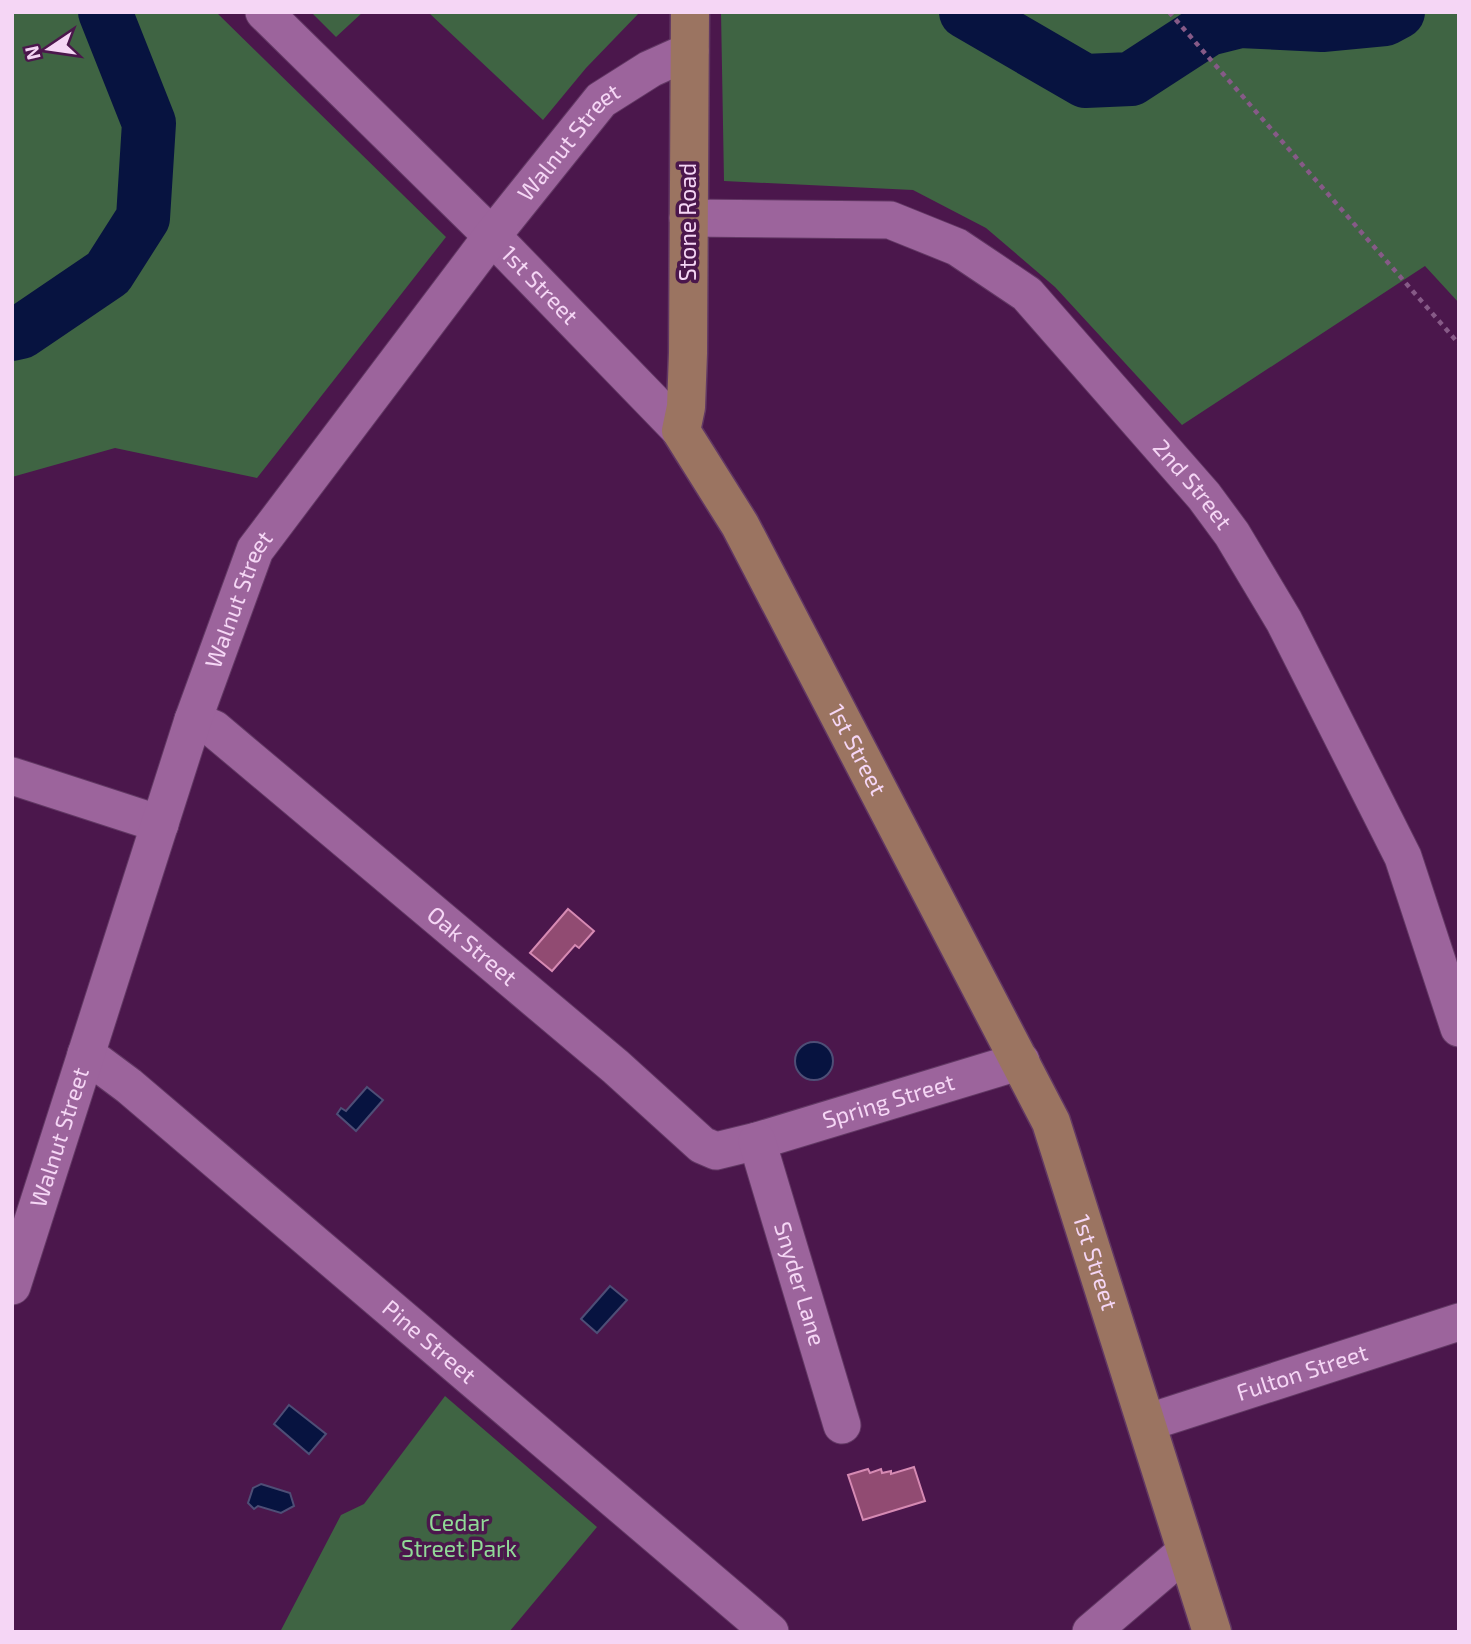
<svg xmlns="http://www.w3.org/2000/svg" width="1471" height="1644" font-family="'Exo 2',sans-serif">
<rect width="100%" height="100%" fill="#4b174c"/>
<!-- green -->
<path fill="#3f6443" d="M12 12H216L446 237 257 478 115 448 12 477Z
M311 12H363L336 37Z
M428 12H640L586 68 543 120Z
M721 12H1459V303L1425 266 1182 425 1055 287 986 228 913 190 724 181Z
M445 1396 597 1527 509 1632H280L341 1515 364 1504Z"/>
<!-- water -->
<path fill="#071340" stroke="#4e4e76" stroke-width="2" d="M795 1061a19 19 0 1 1 38 0a19 19 0 1 1-38 0Z
M367 1087 383 1100 356 1131 337 1114 341 1108 346 1111Z
M610 1286 627 1300 597 1333 581 1319Z
M289 1405 326 1434 309 1454 274 1424Z
M261 1484 290 1493 294 1506 281 1513 258 1506 254 1509 248 1503 253 1488Z"/>
<g fill="none" stroke-linecap="round" stroke-linejoin="round">
<!-- river -->
<path stroke="#071340" stroke-width="54" d="M966 12 1085 81 1131 79 1208 29 1240 21 1322 25 1385 19 1398 12
M12 334 21 332 108 273 143 218 149 123 105 12"/>
</g>
<!-- building -->
<path fill="#914b72" stroke="#d68ab3" stroke-width="2" d="M568 909 594 931 579 948 575 945 552 971 530 953Z
M914 1467 925 1501 863 1520 848 1475 868 1469 870 1473 881 1469 882 1473 891 1471V1474Z"/>
<g fill="none" stroke-linecap="round" stroke-linejoin="round">
<defs>
<g id="minor">
<path id="s1" d="M264 12 492 236 681 431"/>
<path id="s2" d="M688 218 890 220 957 247 1027 294 1204 496 1232 534 1284 621 1403 857 1459 1028"/>
<path id="s3" d="M193 720 214 729 616 1067 702 1145 716 1151 757 1141 1021 1061"/>
<path d="M12 776 160 824"/>
<path id="s4" d="M86 1054 129 1086 770 1632"/>
<path id="s5" d="M757 1141 842 1425"/>
<path id="s6" d="M12 1286 193 720 255 550 492 236 601 100 650 69 690 51"/>
<path id="s7" d="M1146 1423 1459 1322"/>
<path d="M1091 1632 1185 1552"/>
</g>
<g id="major">
<path id="s8" d="M690 12 688 353 686 407 681 431 740 525 1051 1122 1212 1632"/>
</g>
</defs>
<!-- minor casing -->
<use href="#minor" stroke="#623864" stroke-width="39"/>
<!-- major casing -->
<use href="#major" stroke="#623864" stroke-width="41"/>
<!-- path -->
<path stroke="#865a87" stroke-width="4.5" stroke-dasharray="5 5" stroke-linecap="butt" d="M1169 12 1459 344"/>
<!-- minor -->
<use href="#minor" stroke="#9c649c" stroke-width="37"/>
<!-- major -->
<use href="#major" stroke="#9b7461" stroke-width="38"/>
</g>
<g text-anchor="middle" stroke-width="7" stroke-linejoin="round" paint-order="stroke">
<!-- street labels -->
<g font-size="23" fill="#f5d6f5" stroke="#4b174c">
<text dy="8" stroke="none"><textPath href="#s6" startOffset="1290">Walnut Street</textPath></text>
<text transform="translate(688 222) rotate(-90)" y="8">Stone Road</text>
<text dy="8" stroke="none"><textPath href="#s1" startOffset="388">1st Street</textPath></text>
<text dy="8" stroke="none"><textPath href="#s2" startOffset="611">2nd Street</textPath></text>
<text dy="8" stroke="none"><textPath href="#s6" startOffset="723">Walnut Street</textPath></text>
<text dy="8" stroke="none"><textPath href="#s8" startOffset="784">1st Street</textPath></text>
<text dy="8" stroke="none"><textPath href="#s3" startOffset="360">Oak Street</textPath></text>
<text dy="8" stroke="none"><textPath href="#s3" startOffset="859">Spring Street</textPath></text>
<text dy="8" stroke="none"><textPath href="#s6" startOffset="156">Walnut Street</textPath></text>
<text dy="8" stroke="none"><textPath href="#s8" startOffset="1351">1st Street</textPath></text>
<text dy="8" stroke="none"><textPath href="#s5" startOffset="149">Snyder Lane</textPath></text>
<text dy="8" stroke="none"><textPath href="#s4" startOffset="448">Pine Street</textPath></text>
<text dy="8" stroke="none"><textPath href="#s7" startOffset="164">Fulton Street</textPath></text>
</g>
<!-- park labels -->
<g font-size="23" fill="#90d997" stroke="#4b174c">
<text x="459" y="1531">Cedar<tspan x="459" dy="26">Street Park</tspan></text>
</g>
</g>
<!-- border -->
<rect width="1471" height="1644" fill="none" stroke="#f5d6f5" stroke-width="28"/>
<!-- north arrow -->
<g transform="translate(49 49) rotate(257)" stroke="#4b174c" stroke-width="5" paint-order="stroke">
<path d="M0-5L12 26L0 18L-12 26Z" fill="#f5d6f5"/>
<text y="-10" font-size="19" font-weight="bold" text-anchor="middle" fill="#f5d6f5">N</text>
</g>
</svg>
